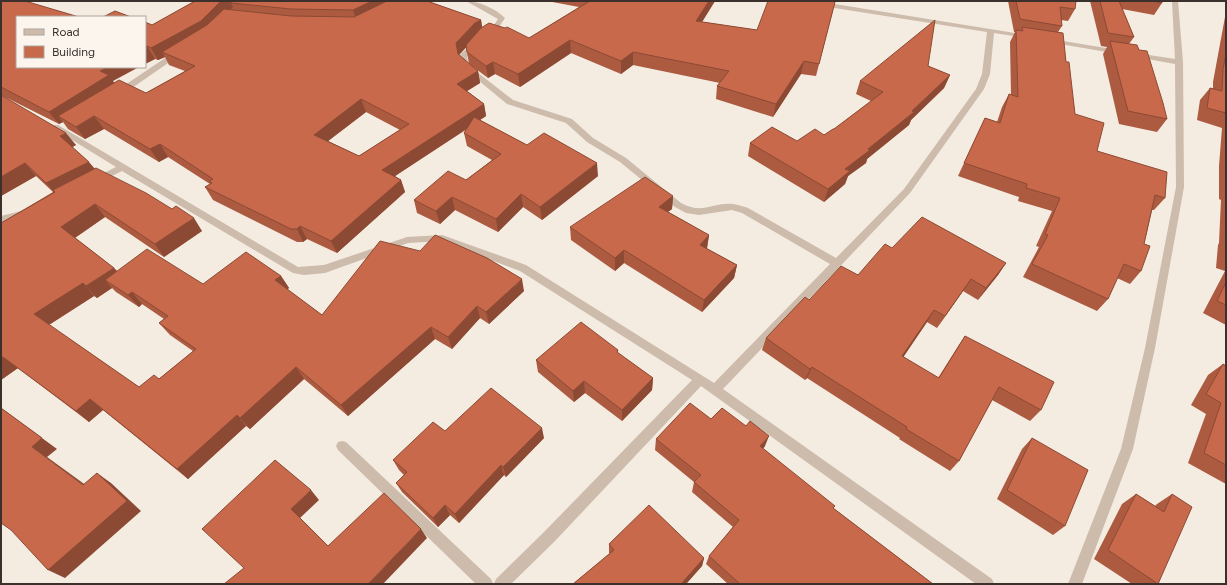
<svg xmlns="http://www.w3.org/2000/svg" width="1227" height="585" font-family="Figtree,sans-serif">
<rect width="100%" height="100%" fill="#f4ebe1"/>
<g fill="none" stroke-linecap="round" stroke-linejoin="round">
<!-- minor -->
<path fill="#cdbbac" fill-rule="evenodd" d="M466 1C479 1 496 9 505 18L497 30 482 39 467 57 468 65 513 100 572 119 593 138 626 158 681 203C703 215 712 202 733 204 738 205 743 206 748 208L836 258 904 189 976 89 982 74 987 32 803 3 800 1H816L1028 35V37L1026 38 994 33 990 74 984 89 910 193 723 389 992 579 994 584H976L701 386 555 541 511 584H494L496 579 545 531 692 380 520 271 441 241 408 243 325 273 304 275 293 273 122 171 100 182H94L93 180 94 178 116 167 51 127 52 125H58L298 267 324 265 407 237 442 235 526 265 714 383 830 264 742 213 732 210 699 215 686 213 675 207 620 162 587 142 566 123 507 104 461 66 460 55 478 37 492 28 498 19Z
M1172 1H1178L1183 62 1184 187 1155 348 1133 449 1082 584H1068L1121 449 1145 348 1176 187 1175 64 1136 57 1132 55 1136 53 1175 59Z
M1051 39 1118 50 1122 52 1118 54 1049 42 1047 41Z
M174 52H177L181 54 122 95H116V91Z
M25 210 28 211 30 213 28 215 1 222V216Z
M342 441 346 442 491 579 493 584H476L338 450 336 446 338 442Z"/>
</g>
<!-- wall -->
<path fill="#ac5a40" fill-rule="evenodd" d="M1 1 113 81 114 83 146 93 185 71 169 65 165 57 158 60 155 59 145 64V22L152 25 195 1H427L481 20 482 27 529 38 579 7 547 1H715L702 22 757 30 835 2 816 76 801 74 773 117 716 99 717 86 720 83 633 65 621 74 571 53 520 87 495 74 488 78 472 66 478 71 480 83 467 91 484 104 486 116 480 120 527 145 598 176 542 220 523 207 498 232 455 210 440 224 417 213 414 200 466 180 492 160 467 146 464 133 467 129 395 176 401 180 405 192 337 253 307 239 303 242H297L213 200 205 187 210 184 168 157 159 162 104 129 85 139 68 129 63 122 59 124 1 95ZM466 47 469 64 459 55ZM366 112 400 130 359 156 328 141Z
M1008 1H1076L1075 9 1068 21 1061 20 1062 26 1058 32 1066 62 1075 114 1097 151 1165 198 1154 210H1152L1144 244 1141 271 1130 284 1117 278 1108 299 1097 311 1023 277 1039 247 1036 246 1052 211 1018 201 1019 197 958 176 985 118 997 122 1002 107 1009 94 1011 95 1010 42 1015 32H1014Z
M1090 1H1119V2V1H1162V3L1154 15 1122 9 1134 37 1129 44 1167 119 1157 132 1119 124 1103 54 1107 47 1101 46Z
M1226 16V325L1203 313 1225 271 1216 268 1218 245 1219 243 1221 200 1219 199V166L1222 128 1197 120 1200 100 1210 88H1213V82L1225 17Z
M928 66 950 75 944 88 911 120 909 125 867 159 866 163 848 176 845 184 824 202 748 156 750 143 797 141 824 135 834 129 871 101 856 94 860 81Z
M1 95 76 145 72 147 94 168 202 231 164 257 105 217 75 238 114 268 117 271 203 284 281 276 289 288 287 289 322 315 524 291 489 324 480 318 452 349 435 339 348 416 304 379 250 429 246 426 188 479 103 410 89 422 18 368 1 380V223L53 192 36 176 1 196ZM112 288 116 292 139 307 142 304 164 319 159 323 170 335 193 351 159 379 139 387 49 325 94 296 97 298Z
M673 196 672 209 668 212 709 235 707 248H706L737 265 734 278 702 312 624 263 615 271 571 240 570 227Z
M1006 263 998 275 978 300 963 291 937 328 927 322 903 357 938 378 957 348 965 336 1041 410 1030 421 992 400 959 461 950 471 899 439 900 438 807 378 805 380 762 350 766 338 809 300 858 275Z
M618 350V353L653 378 652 390 622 421 585 393 574 402 538 372 536 360Z
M1223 364 1226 366V484L1188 463 1206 414 1191 405 1208 375Z
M711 419 746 426 765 446 763 449 833 508 933 584H728L706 564 709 556 733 527 692 492 694 482 655 450 656 439Z
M445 431 544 438 506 477 504 475 459 523 450 515 438 527 402 492 396 483 404 475 399 470 393 460Z
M1032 438 1065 526 1053 535 997 499 1022 449Z
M1136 494 1155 506 1157 504 1172 494 1158 584H1132L1094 559 1122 504Z
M609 544 704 558 702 566 686 584H573L610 553H609Z"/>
<!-- shaded-wall -->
<path fill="#8c4a34" d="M221 1H239L231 3 233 7 207 33 162 52 165 57 158 60 151 48Z
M372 1H397L357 22 353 10Z
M709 1H715L695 33 696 21Z
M481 20 483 32 477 36 459 55 458 54 456 43 475 23Z
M570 40 571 53 520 87 518 74Z
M147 46 155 59 145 64V47Z
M633 52V65L621 74V61Z
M804 61 801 74 773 117 776 104Z
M493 62 495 74 488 78 486 66Z
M108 67H139L113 81 117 87 58 116 63 122 59 124 49 112 100 71Z
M478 71 480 83 459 96 457 84Z
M950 75 944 88 911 120 909 125 867 159 866 163 848 176 845 184 824 202 828 189 845 169 912 111Z
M361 99 366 112 319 148 314 135Z
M484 104 486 116 386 182 382 170Z
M94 116 104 129 85 139 76 127Z
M66 133 76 145 69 149 60 136Z
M160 144 168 157 159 162 150 149Z
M89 162 99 174 57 196 46 183Z
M25 163 36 176 1 196V177Z
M597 163 598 176 542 220 540 207Z
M401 180 405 192 337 253 331 241Z
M521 194 523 207 498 232 496 219Z
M673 196 672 209 658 219 659 207Z
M452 197 455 210 440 224 436 211Z
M95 204 105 217 73 239 61 227Z
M194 218 202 231 164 257 155 244Z
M300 226 307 239 303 242 297 229Z
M709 235 707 248 698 257 700 245Z
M624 250V263L615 271V258Z
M1006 263 998 275 978 300 986 288Z
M737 265 734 278 702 312 704 300Z
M114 268 125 280H105L112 288 97 298 86 286Z
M281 276 289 288 283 293 275 280Z
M522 279 524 291 489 324 486 312Z
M971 279 963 291 937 328 945 316Z
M83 283 94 296 47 326 34 314Z
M132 292 142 304 139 307 128 295Z
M477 306 480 318 452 349 448 337Z
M934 310 927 322 896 368 902 356Z
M431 327 435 339 348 416 341 405Z
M3 357 18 368 1 380V358Z
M296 367 304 379 250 429 240 418Z
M812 367 807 378 805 380 810 369Z
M653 378 652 390 622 421V410Z
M584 381 585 393 574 402 573 391Z
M90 399 103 410 89 422 76 411Z
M1 408 57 449 47 457 98 494 83 485 32 447Z
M237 415 246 426 188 479 177 469Z
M542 428 544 438 506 477 503 467Z
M769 436 765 446 756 457 760 446Z
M501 465 504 475 459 523 455 514Z
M97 473 111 483 141 511 65 578 48 570Z
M311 490 319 500 300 518 291 509Z
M445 505 450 515 438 527 433 518Z
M421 529 427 538 383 584H368Z
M704 558 702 566 686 584H681Z"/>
<!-- building -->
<path fill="#c8694b" stroke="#8c4a34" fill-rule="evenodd" d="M1 1H25L79 17H17V67H108L100 71 109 75 49 112 1 87Z
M195 1H221L201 21 151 48 147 46 145 47V22L152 25Z
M232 1H372L353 10 291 9 231 3Z
M387 1H427L481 20 475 23 456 43 458 54 478 71 457 84 484 104 382 170 401 180 331 241 300 226 297 229H291L205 187 212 183 209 181 213 179 160 144 150 149 94 116 76 127 58 116 119 80 146 93 195 66 162 52 207 25 224 9 291 16 354 17ZM361 99 409 124 359 156 314 135Z
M590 1H709L696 21 757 30 768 1H831L835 2 819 64 804 61 776 104 717 86 729 71 633 52 621 61 570 40 518 74 493 62 486 66 467 52 466 45 481 28 489 23 505 28 507 27 529 38Z
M1016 1H1076L1075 9 1060 7 1062 26 1020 19Z
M1100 1H1119L1134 37 1108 33Z
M1153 1H1162V3Z
M115 11 131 17H103Z
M935 20 928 66 950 75 912 111 914 112 868 149 870 150 845 169 850 171 828 189 750 143 772 127 797 141 815 129 824 135 833 129H834L883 92 860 81Z
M1022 27 1063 33 1066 62H1069L1075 114 1104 123 1097 151 1167 172 1165 198 1155 195 1144 244 1150 246 1141 271 1124 264 1108 299 1032 264 1048 235 1045 234 1060 198 1026 188 1027 184 964 163 985 118 1000 123 1009 94 1018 97 1016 30 1023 31Z
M1110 41 1137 45 1139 50 1147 51 1163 103 1167 119 1128 111Z
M1226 54V113L1207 108 1210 88 1222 91 1223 69Z
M1 95 66 133 60 136 89 162 46 183 25 163 1 177Z
M474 117 527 145 544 133 597 163 540 207 521 194 496 219 452 197 436 211 414 200 448 171 466 180 501 154 464 133Z
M96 168 146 193 172 209 176 206 194 218 155 244 95 204 61 227 114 268 86 286 83 283 34 314 139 387 154 375 159 379 196 349 159 323 168 316 132 292 128 295 105 280 147 249 203 284 246 252 281 276 275 280 322 315 380 241 420 251 435 235 487 258 522 279 486 312 477 306 448 337 431 327 341 405 296 367 240 418 237 415 177 469 90 399 76 411 3 357 1 358V223L55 192 53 190Z
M645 177 673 196 659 207 709 235 700 245 737 265 704 300 624 250 615 258 570 227Z
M922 217 1006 263 986 288 971 279 945 316 934 310 902 356 939 378 965 336 1054 382 1041 410 999 387 959 461 906 429 907 427 812 367 810 369 766 338 805 297 809 300 841 266 858 275 885 244 892 248Z
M1226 282V305L1217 301Z
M581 322 618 350 617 352 653 378 622 410 584 381 573 391 536 360Z
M1223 364 1226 366V465L1204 453 1221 403 1206 394Z
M491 388 542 428 503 467 501 465 455 514 445 505 433 518 396 483 407 472 393 460 433 422 445 431Z
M690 403 711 419 722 408 746 426 750 421 769 436 760 446 835 506 833 508 933 584H740L709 556 739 520 694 482 701 475 656 439Z
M1 408 42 438 32 447 83 485 97 473 127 501 48 570 11 530 1 523Z
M1032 438 1088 470 1065 526 1007 490Z
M275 460 311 490 291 509 328 546 384 493 421 529 368 584H224L244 568 202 529Z
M1136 494 1164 512 1172 494 1192 507 1158 584 1108 550Z
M649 505 704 558 681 584H573L614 550 609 544Z"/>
<!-- border -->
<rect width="1227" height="585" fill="none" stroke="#3b302b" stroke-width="4"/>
<!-- legend -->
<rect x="16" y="16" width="130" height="52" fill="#fbf5ee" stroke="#aea6a0"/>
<rect x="24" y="29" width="20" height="6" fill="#cdbbac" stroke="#aea6a0"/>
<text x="52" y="36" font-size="12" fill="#3b302b">Road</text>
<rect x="24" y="46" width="20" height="12" fill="#c8694b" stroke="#aea6a0"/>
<text x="52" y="56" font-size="12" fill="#3b302b">Building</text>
</svg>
